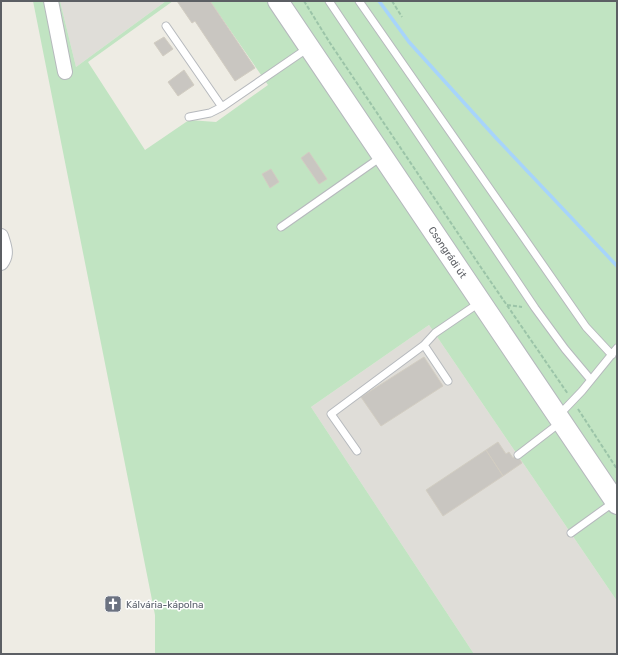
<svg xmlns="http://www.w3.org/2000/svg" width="618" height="655" font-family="Rubik,sans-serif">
<rect width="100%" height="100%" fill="#eeece4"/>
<!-- industrial -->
<path fill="#dfddd8" d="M60 1H166L76 67Z
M429 325 617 601V654H474L311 407Z"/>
<!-- green -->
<path fill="#c1e4c2" d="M33 1H60L76 67 166 1H173L88 62 145 150 189 120 216 122 268 85 210 1H617V601L429 325 311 407 474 654H155V615Z"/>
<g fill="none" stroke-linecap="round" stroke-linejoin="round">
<!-- stream -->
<path stroke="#a7d4fb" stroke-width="3.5" d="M379 1 409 42 496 138 617 266"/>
</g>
<!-- building -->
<path fill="#c9c6c1" stroke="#d2cdc2" d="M177 1H210L255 68 235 81 195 21 192 23Z
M164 37 173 49 163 56 154 43Z
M184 70 194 85 178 96 168 82Z
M309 152 327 179 319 184 301 158Z
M271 169 279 182 270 188 262 174Z
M424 357 443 386 381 426 361 397Z
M498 442 506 454 509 452 513 458 517 455 522 463 503 476 486 450Z
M486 450 503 476 443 516 426 490Z"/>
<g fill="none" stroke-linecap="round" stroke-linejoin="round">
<defs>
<path id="lane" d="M329 1 535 308 565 349 591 380
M359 1 586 327 612 355
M166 26 222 107
M189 117 210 113 222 107 308 48
M281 227 381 157
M424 345 448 381
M559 415 582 391 617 348
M357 451 331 414 424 345 435 333 479 303
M518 455 561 422
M571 533 614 502"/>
<path id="street" d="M51 1 65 72
M1 236C4 246 8 254 1 263"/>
<path id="secondary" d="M278 1 617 504"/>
</defs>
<!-- lane casing -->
<use href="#lane" stroke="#b6b9bd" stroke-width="9"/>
<!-- street casing -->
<use href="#street" stroke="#b6b9bd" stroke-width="16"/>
<!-- secondary casing -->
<use href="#secondary" stroke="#b5b8bd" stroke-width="22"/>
<!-- path -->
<path stroke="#9bc4a8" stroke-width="2" stroke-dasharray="4 2" stroke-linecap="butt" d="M304 1 330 43 482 269 568 394
M392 1 402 17
M507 305 522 307
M578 409 617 469"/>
<!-- lane -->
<use href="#lane" stroke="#fff" stroke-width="7"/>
<!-- street -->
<use href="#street" stroke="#fff" stroke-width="14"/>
<!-- secondary -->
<use href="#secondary" stroke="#fff" stroke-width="20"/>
</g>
<!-- icons -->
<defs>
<symbol id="church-square" viewBox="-11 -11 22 22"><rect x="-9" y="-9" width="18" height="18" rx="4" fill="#6b7280" stroke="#fff"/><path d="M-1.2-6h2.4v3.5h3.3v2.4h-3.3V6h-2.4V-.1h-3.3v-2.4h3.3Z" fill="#fff"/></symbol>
</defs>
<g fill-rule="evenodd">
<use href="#church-square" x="103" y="594" width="20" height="20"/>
</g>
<g text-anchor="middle" stroke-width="3" stroke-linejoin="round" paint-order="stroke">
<!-- street labels -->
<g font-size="10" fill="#5c5f64" stroke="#fff">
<text transform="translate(448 252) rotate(56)" y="4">Csongrádi út</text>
</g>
<!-- worship labels -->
<g font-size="10" fill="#5b616d" stroke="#fff" text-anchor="start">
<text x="126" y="608">Kálvária-kápolna</text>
</g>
</g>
<!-- border -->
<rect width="618" height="655" fill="none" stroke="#5c5f64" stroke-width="4"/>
</svg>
